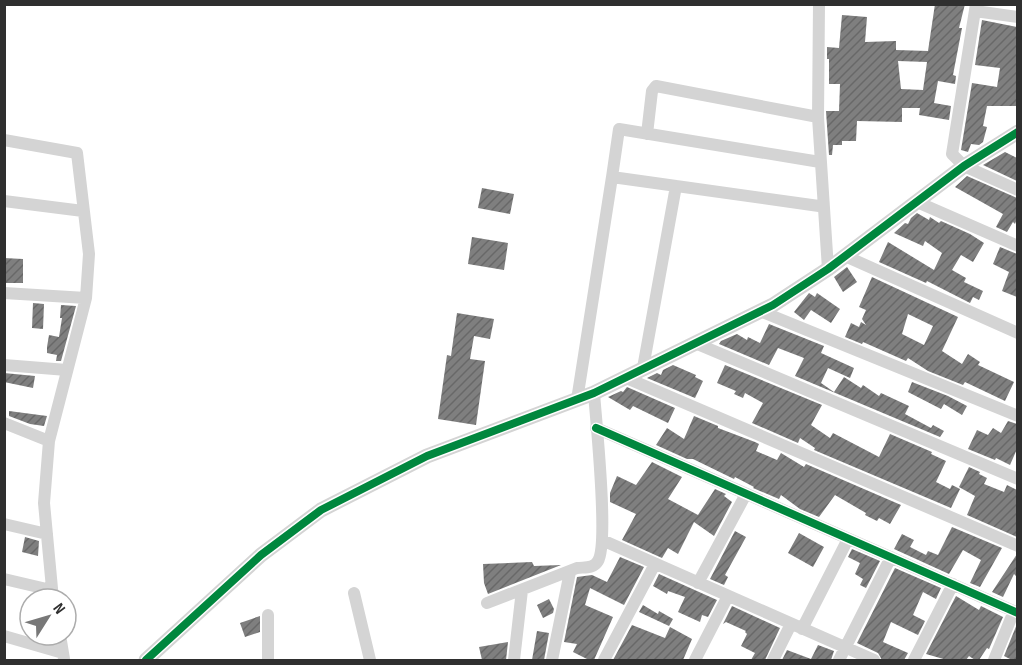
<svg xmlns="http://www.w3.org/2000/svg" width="1022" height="665" font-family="'Sofia Sans Condensed',sans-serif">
<defs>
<pattern id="building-hatch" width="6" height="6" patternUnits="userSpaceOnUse" patternTransform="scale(1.5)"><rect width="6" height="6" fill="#7f7f7f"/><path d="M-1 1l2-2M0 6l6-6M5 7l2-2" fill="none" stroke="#686868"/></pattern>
</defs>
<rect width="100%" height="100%" fill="#fff"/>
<!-- building -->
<path fill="url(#building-hatch)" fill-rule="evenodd" d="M935 4H965L959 28H962L953 75 956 76 955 84 938 81 934 103 951 106 949 120 919 115 920 108H902V122L857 121 856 141H842V145H833L832 155H829L826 111H839L840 84H829V59H827V47L839 48 842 15 867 17 865 42 896 41V50L928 51ZM898 61 927 62 923 90 901 89Z
M982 20 1017 27V106H987L983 126 987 127 983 142 979 145 971 144 968 152 961 150 972 83 997 87 1000 68 975 65Z
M1005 152 1017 158V181L983 165Z
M967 176 1017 198V219L1015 224 1013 222 1007 232 996 227 1003 214 955 187Z
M482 188 514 194 510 214 478 208Z
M917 213 929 220 930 217 939 223 941 221 970 234 984 243 973 262 961 255 952 270 966 278 964 282 983 291 979 300 973 297 970 303 927 281 926 283 879 262 888 242 934 270 942 253 925 241 923 246 894 233 905 223 908 224 911 218Z
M472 237 508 243 504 270 468 264Z
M1000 247 1017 254V297L1002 291 1009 272 993 264Z
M4 258 23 259V283H4Z
M847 267 857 282 843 292 834 277Z
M872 277 958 317 942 351 962 364 968 354 980 362 978 365 1014 382 1005 401 965 382 963 385 928 371 908 358 906 361 863 342 862 344 845 337 851 323 859 327 861 322 866 325 862 319 866 310 859 307ZM908 314 933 326 924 345 902 334Z
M809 293 815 297 817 293 840 309 831 323 811 310 804 320 794 312Z
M33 303 44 304 43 329 32 328Z
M61 305 76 306 61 361H56L57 355 47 353V347L49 335 59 337 62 318H60Z
M457 313 494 319 490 339 474 336 470 359 485 361 476 425 438 419 447 355 451 356Z
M769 324 824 346 821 353 854 368 850 378 828 368 821 383 834 392 844 377 861 388 863 385 879 396 881 393 909 406 905 414 931 428 933 425 944 431 940 437 795 376 804 358 778 348 769 365 719 344 721 341 737 334 747 340 748 337 760 343Z
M673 365 696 375 695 377 703 381 695 398 647 378 657 373 661 375 663 370Z
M725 365 822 405 811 425 830 438 833 433 879 457 890 434 932 452 931 454 946 461 936 482 950 489 952 485 960 489 951 508 814 450 815 448 800 438 798 443 752 423 763 403 745 393 743 398 734 394 736 391 717 383Z
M4 373 35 376 33 388 4 382Z
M912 382 948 396 967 406 962 415 944 404 941 409 908 392Z
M627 387 675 408 668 423 633 406 630 410 608 397 621 391 623 392Z
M9 411 47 416 44 426 30 424 9 416Z
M694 416 718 426V428L755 442 759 444 756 451 777 460 781 453 804 467 806 464 901 505 890 524 879 518 877 521 865 515 866 513 835 495 819 517 800 509 781 495 779 499 753 488 754 487 735 477 734 479 693 459H687L656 445 667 428 684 439Z
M1008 421 1017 424V449L1010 465 996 458 995 460 968 449 977 430 988 435 993 428 1001 433Z
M652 462 682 477 668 499 698 515 715 489 726 494 724 496 732 502 714 536 694 522 678 554 668 548 662 558 622 540 636 514 610 502V493L617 476 636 485Z
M969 467 980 472 979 474 987 478 984 484 1004 492 1007 485 1017 490V537L967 515 975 496 959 487Z
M952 527 1002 548 980 587 970 583 981 560 963 550 949 574 894 549 902 534 914 540 910 547 926 555 928 551 938 555Z
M735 531 746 537 725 575 728 577 724 585 710 579Z
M799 533 824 547 813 567 788 553Z
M25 537 39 541 38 556 22 552Z
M852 549 880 561 866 588 860 585 863 579 855 574 860 563 848 557Z
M1017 554V577L1014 574 1003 597 992 592Z
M620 557 644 567 624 605 590 588 585 605 613 617 594 660H589L573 652 577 644 564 642 577 577 592 575 607 582Z
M532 562 534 566 561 565 488 594 484 583 483 564Z
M895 568 941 588 936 599 923 592 913 615 925 621 918 635 891 622 883 642 908 653 904 660H882L878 653 857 643Z
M659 574 717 600 708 617 702 615 700 622 678 612 685 597 668 591 667 594 653 586Z
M956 596 979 610 981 606 1003 617 989 649 987 648 979 660H975L969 656 966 660H947L926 654Z
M549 599 554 609 553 613 543 618 537 605Z
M643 605 658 614 659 611 673 619 669 626 639 612Z
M732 606 780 628 765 660H751L755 653 741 646 747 634 745 632 746 631 726 622 723 624Z
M260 616V632L245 637 240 623Z
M1017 624V660H1012L1004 656Z
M632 625 665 638 670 627 692 639 683 660H613Z
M537 631 549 633 544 660H532Z
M508 642 506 660H482L479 647Z
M818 645 834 651 831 660H782L787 650 811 659Z"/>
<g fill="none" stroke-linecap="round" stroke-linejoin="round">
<!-- minor -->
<path stroke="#d4d4d4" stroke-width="12" d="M819 4 818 117 828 269
M976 4 952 154 964 166 1018 190
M975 11 1018 17
M647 134 652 91 656 86 818 117
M4 140 77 153 89 254 86 298
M612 177 619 129 820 162
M4 201 83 211
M917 202 1018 246
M845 256 1018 333
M4 293 86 298 49 441 44 503 53 599
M760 311 1018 416
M695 343 1018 479
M4 365 67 370
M643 368 676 186
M624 377 1018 546
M577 400 612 177 819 206
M4 423 49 441
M596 428 1018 613
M4 524 47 534
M602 540 874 660
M4 579 51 590
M698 583 746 494
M354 593 370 660
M487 603 577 568C585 567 593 569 598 561 609 543 596 421 594 393
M268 615V660
M802 629 848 539
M60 635 64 659
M4 636 63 653
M514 660 522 590
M552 660 570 572
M604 660 655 564
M695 660 728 596
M773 660 791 624
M839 660 891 557
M914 660 953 584
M994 660 1014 611"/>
<!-- tertiary -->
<path stroke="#d4d4d4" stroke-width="15" d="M146 660 261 555 321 510 427 456 594 393 773 305 828 269 964 166 1018 132"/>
<defs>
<path id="cycleway" d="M596 428 1018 613
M146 660 261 555 321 510 427 456 594 393 773 305 828 269 964 166 1018 132"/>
</defs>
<!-- cycleway casing -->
<use href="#cycleway" stroke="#fff" stroke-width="11"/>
<!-- cycleway -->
<use href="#cycleway" stroke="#00873e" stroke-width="8"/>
</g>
<!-- border -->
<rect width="1022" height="665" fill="none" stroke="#2f2f2f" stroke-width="12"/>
<!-- north arrow -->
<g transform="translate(48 617) rotate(53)"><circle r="28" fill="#ffffff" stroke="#acacac" stroke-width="1.5"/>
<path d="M0-4.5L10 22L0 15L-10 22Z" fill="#787878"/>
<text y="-9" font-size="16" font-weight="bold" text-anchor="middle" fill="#2f2f2f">N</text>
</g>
</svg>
